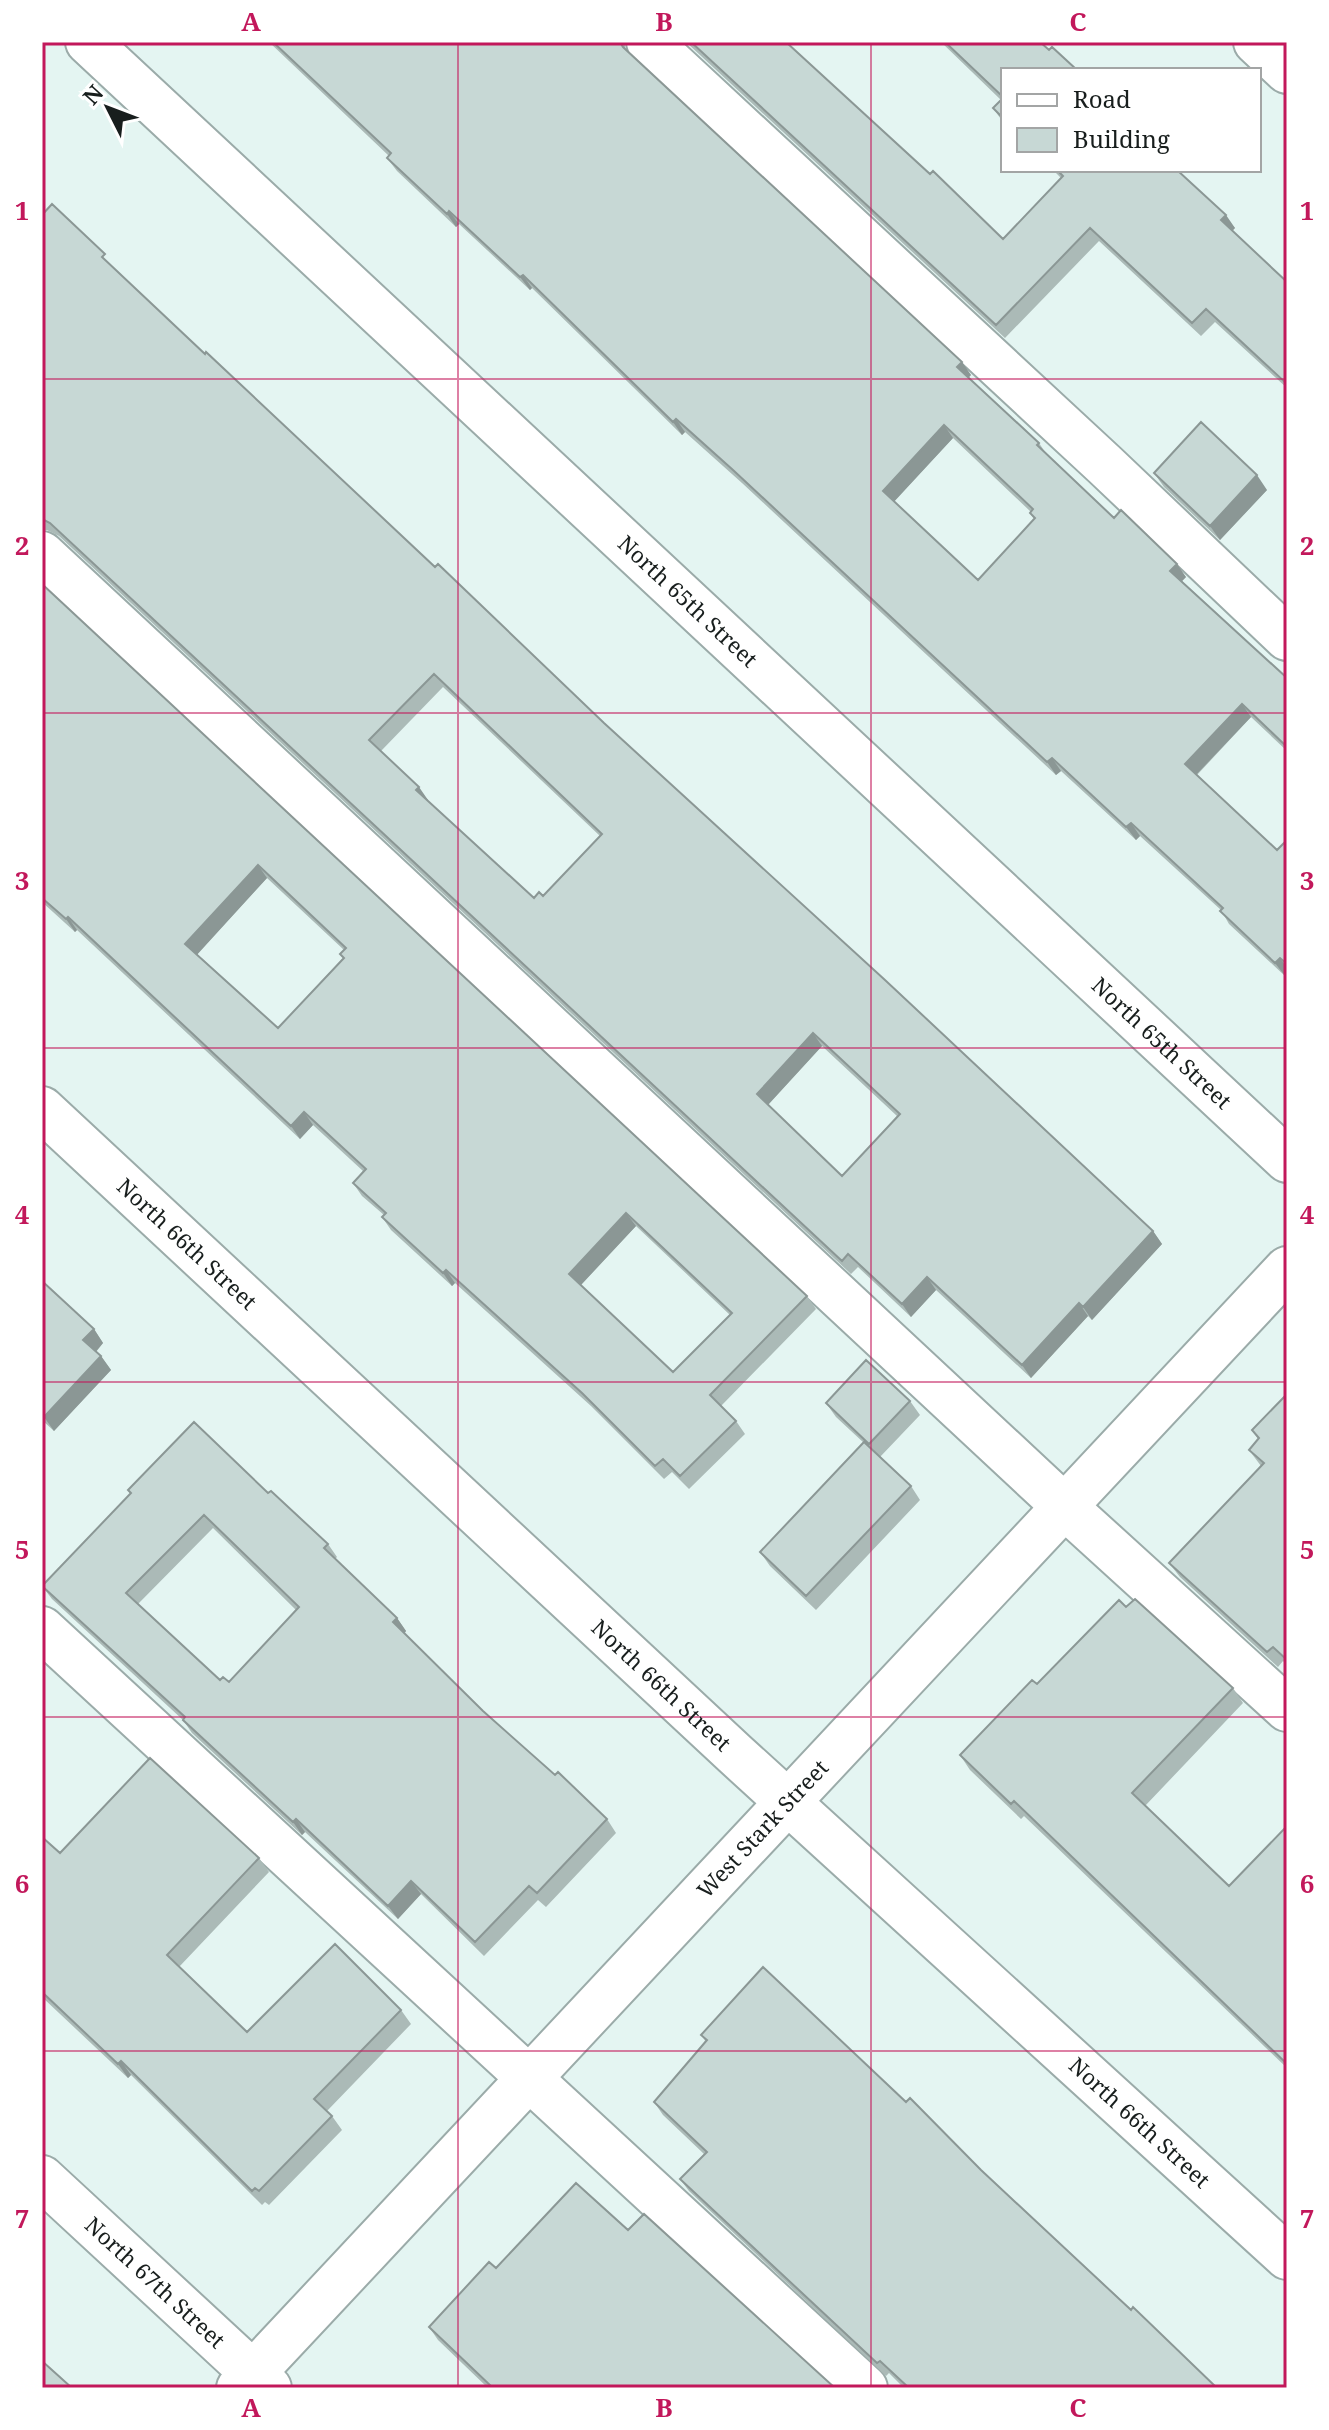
<svg xmlns="http://www.w3.org/2000/svg" width="1329" height="2430" font-family="'Noto Serif',serif">
<rect width="100%" height="100%" fill="#e4f5f2"/>
<g fill="none" stroke-linecap="round" stroke-linejoin="round">
<defs>
<g id="minor">
<path id="s1" d="M88 42 1287 1160"/>
<path d="M649 42 1105 465 1287 638"/>
<path d="M1256 42 1287 71"/>
<path d="M42 554 1065 1507 1287 1709"/>
<path id="s2" d="M42 1109 735 1754 1287 2257"/>
<path d="M42 1629 865 2388"/>
<path id="s3" d="M42 2178 269 2388"/>
<path id="s4" d="M239 2388 1287 1269"/>
</g>
</defs>
<!-- minor casing -->
<use href="#minor" stroke="#9baba9" stroke-width="48"/>
<!-- minor -->
<use href="#minor" stroke="#fff" stroke-width="44"/>
</g>
<!-- wall -->
<path fill="#abbab7" fill-rule="evenodd" d="M269 42H625V49L971 375 968 378 1039 443 1047 455 1114 518 1186 577 1182 581 1287 678V751L1251 717 1197 775 1277 850 1287 840V974L1285 976 1229 924 1221 910 1140 836 1136 840 1061 771 1056 775 742 483 685 432 682 435 532 288 530 290 459 224 456 227 397 171 387 158 389 156ZM953 438 1031 512 1030 513 1034 519 978 580 894 501Z
M686 42H786L828 82 1003 239 1061 178 1053 170H1177L1235 228 1232 231 1287 282V388L1215 322 1201 336 1099 241 1005 338Z
M941 42H1040L1049 50 1003 70V122L993 108 1001 100Z
M42 215 114 268 205 354 1153 1231 1162 1244 1092 1320 1088 1316 1031 1378 936 1290 911 1317 858 1267 851 1274 59 536 47 530H42ZM443 687 600 836 543 896 534 898 427 800 381 751ZM822 1046 897 1116 842 1176 768 1105Z
M1154 473 1267 490 1220 540 1164 487Z
M42 584 807 1296 816 1309 721 1406 736 1421 745 1434 689 1489 672 1472 664 1479 591 1406 455 1283 452 1286 391 1230 382 1217 384 1215 362 1196 353 1183 363 1171 313 1125 300 1139 77 930 75 932 42 902ZM267 878 344 950 340 954 343 958 278 1028 197 954ZM636 1226 730 1315 673 1372 581 1285Z
M42 1281 94 1329 103 1343 96 1352 101 1356 111 1370 54 1431 42 1420Z
M1287 1394V1665L1283 1661 1278 1667 1180 1577 1169 1563 1261 1466 1249 1450 1258 1439 1252 1430Z
M910 1401 920 1415 880 1457 911 1486 920 1500 816 1610 770 1566 760 1552 864 1443 836 1417 826 1403Z
M128 1490 268 1493 328 1544 337 1557 335 1559 397 1618 406 1631 404 1634 483 1711 555 1775 607 1819 616 1833 546 1907 538 1900 484 1956 421 1894 398 1919 305 1832 302 1835 192 1733 183 1720 52 1599 42 1586 130 1494ZM213 1528 296 1610 229 1682 220 1680 138 1604Z
M1126 1607 1233 1688 1243 1703 1145 1806 1229 1886 1287 1826V2068L1024 1816 1021 1819 970 1770 960 1755 1037 1684Z
M42 1837 60 1853 259 1858 269 1872 179 1967 247 2032 401 2010 411 2024 327 2111 332 2116 342 2130 269 2205 265 2202 262 2205 131 2075 128 2078 42 1997Z
M701 2035 906 2102 1217 2388H904L889 2373 886 2376 689 2191 680 2179 704 2154 663 2115 654 2102 706 2042Z
M628 2230 835 2388H488L438 2340 429 2327 496 2268Z"/>
<!-- shaded-wall -->
<path fill="#8b9795" d="M449 211 459 224 456 227 447 214Z
M1226 215 1235 228 1230 233 1221 220Z
M523 275 532 288 530 290 520 277Z
M962 362 971 375 966 380 957 367Z
M676 419 685 432 682 435 673 422Z
M944 425 953 438 892 504 883 491Z
M1257 475 1267 490 1220 540 1210 526Z
M1177 564 1186 577 1179 584 1170 571Z
M1242 704 1251 717 1194 777 1185 764Z
M1052 758 1061 771 1056 775 1047 762Z
M419 787 428 800 425 803 416 790Z
M1131 823 1140 836 1136 840 1126 827Z
M258 865 267 878 195 957 185 944Z
M68 917 77 930 75 932 66 919Z
M1280 958 1287 968V974L1285 976 1275 963Z
M813 1033 822 1046 766 1107 757 1094Z
M304 1112 313 1125 300 1139 291 1126Z
M626 1213 636 1226 579 1287 569 1274Z
M1153 1231 1162 1244 1092 1320 1083 1307Z
M446 1270 455 1283 452 1286 443 1273Z
M927 1277 936 1290 911 1317 902 1304Z
M1079 1303 1088 1316 1031 1378 1022 1365Z
M94 1329 103 1343 93 1355 83 1340Z
M101 1356 111 1370 54 1431 44 1417Z
M397 1618 406 1631 402 1636 393 1622Z
M296 1819 305 1832 302 1835 293 1822Z
M411 1881 421 1894 398 1919 388 1906Z
M121 2061 131 2075 128 2078 118 2064Z"/>
<!-- building -->
<path fill="#c7d8d5" stroke="#8b9795" stroke-width="2" fill-rule="evenodd" d="M273 42H620L623 47 962 362 957 367 1039 443 1037 445 1114 518 1121 510 1177 564 1170 571 1287 678V747L1242 704 1185 764 1277 850 1287 840V964L1280 958 1275 963 1220 911 1223 908 1131 823 1126 827 1052 758 1047 762 733 470 676 419 673 422 523 275 520 277 449 211 447 214 387 158 391 153ZM944 425 1033 509 1030 513 1035 518 978 580 883 491Z
M691 42H786L930 174 933 171 1003 239 1063 176 1057 170H1177L1226 215 1221 220 1287 282V384L1206 309 1192 323 1090 228 996 325Z
M945 42H1040L1049 50 1052 47 1077 70H1003V97Z
M1003 98V118L993 108Z
M52 204 105 254 102 257 205 354 206 352 435 567 438 564 604 723 885 980 1153 1231 1083 1307 1079 1303 1022 1365 927 1277 902 1304 848 1254 842 1261 50 523 42 519V215ZM434 674 602 834 543 896 539 892 534 898 416 790 419 787 369 740ZM813 1033 900 1114 842 1176 757 1094Z
M1201 422 1257 475 1210 526 1154 473Z
M42 584 807 1296 710 1395 736 1421 680 1476 663 1459 655 1466 582 1393 446 1270 443 1273 382 1217 386 1213 353 1183 366 1169 304 1112 291 1126 68 917 66 919 42 898ZM258 865 346 948 340 954 344 958 278 1028 185 944ZM626 1213 732 1313 673 1372 569 1274Z
M42 1281 94 1329 83 1340 101 1356 44 1417 42 1415Z
M866 1360 910 1401 869 1444 826 1403Z
M1287 1394V1660L1273 1647 1267 1652 1169 1563 1264 1463 1249 1450 1259 1438 1252 1430Z
M194 1422 268 1493 271 1491 328 1544 324 1548 397 1618 393 1622 483 1711 555 1775 558 1772 607 1819 537 1893 529 1886 475 1942 411 1881 388 1906 296 1819 293 1822 183 1720 185 1717 42 1586 131 1493 128 1490ZM204 1515 299 1607 229 1682 223 1677 220 1680 126 1593Z
M864 1442 911 1486 806 1596 760 1552Z
M1135 1599 1233 1688 1132 1793 1229 1886 1287 1826V2064L1014 1801 1011 1804 960 1755 1032 1680 1037 1684 1119 1600 1126 1607Z
M150 1758 259 1858 167 1955 247 2032 335 1944 401 2010 314 2099 332 2116 259 2191 255 2188 252 2191 121 2061 118 2064 42 1992V1837L60 1853Z
M763 1967 906 2102 910 2098 981 2170 1131 2310 1133 2307 1217 2388H909L880 2361 877 2363 680 2179 707 2152 654 2102 707 2040 701 2035Z
M576 2183 628 2230 644 2214 835 2388H493L429 2327 489 2262 496 2268Z
M42 2361 72 2388H42Z"/>
<!-- grid -->
<path fill="none" stroke="#c2185b" stroke-width="2" stroke-opacity="0.55" d="M458 42V2388M871 42V2388M42 379H1287M42 713H1287M42 1048H1287M42 1382H1287M42 1717H1287M42 2051H1287"/>
<g text-anchor="middle" stroke-width="6" stroke-linejoin="round" paint-order="stroke">
<!-- street labels -->
<g font-size="22" fill="#181e1d" stroke="#fff">
<text dy="8" stroke="none"><textPath href="#s1" startOffset="820">North 65th Street</textPath></text>
<text dy="8" stroke="none"><textPath href="#s1" startOffset="1468">North 65th Street</textPath></text>
<text dy="8" stroke="none"><textPath href="#s2" startOffset="198">North 66th Street</textPath></text>
<text dy="8" stroke="none"><textPath href="#s2" startOffset="846">North 66th Street</textPath></text>
<text dy="8" stroke="none"><textPath href="#s4" startOffset="766">West Stark Street</textPath></text>
<text dy="8" stroke="none"><textPath href="#s2" startOffset="1494">North 66th Street</textPath></text>
<text dy="8" stroke="none"><textPath href="#s3" startOffset="154">North 67th Street</textPath></text>
</g>
</g>
<!-- border -->
<rect width="1329" height="2430" fill="none" stroke="#ffffff" stroke-width="88"/>
<!-- legend -->
<rect x="1001" y="68" width="260" height="104" fill="#ffffff" stroke="#a3a5a5" stroke-width="2"/>
<rect x="1017" y="94" width="40" height="12" fill="#ffffff" stroke="#a3a5a5" stroke-width="2"/>
<text x="1073" y="108" font-size="24" fill="#181e1d">Road</text>
<rect x="1017" y="128" width="40" height="24" fill="#c7d8d5" stroke="#a3a5a5" stroke-width="2"/>
<text x="1073" y="148" font-size="24" fill="#181e1d">Building</text>
<!-- north arrow -->
<g transform="translate(108 108) rotate(312)" stroke="#ffffff" stroke-width="6" paint-order="stroke">
<path d="M0-6L14 30L0 20L-14 30Z" fill="#181e1d"/>
<text y="-12" font-size="22" font-weight="bold" text-anchor="middle" fill="#181e1d">N</text>
</g>
<rect x="44" y="44" width="1241" height="2342" fill="none" stroke="#c2185b" stroke-width="3"/>
<g font-size="26" text-anchor="middle" font-weight="bold" fill="#c2185b">
<text x="251" y="31">A</text>
<text x="664" y="31">B</text>
<text x="1078" y="31">C</text>
<text x="22" y="220">1</text>
<text x="1307" y="220">1</text>
<text x="22" y="555">2</text>
<text x="1307" y="555">2</text>
<text x="22" y="890">3</text>
<text x="1307" y="890">3</text>
<text x="22" y="1224">4</text>
<text x="1307" y="1224">4</text>
<text x="22" y="1559">5</text>
<text x="1307" y="1559">5</text>
<text x="22" y="1893">6</text>
<text x="1307" y="1893">6</text>
<text x="22" y="2228">7</text>
<text x="1307" y="2228">7</text>
<text x="251" y="2417">A</text>
<text x="664" y="2417">B</text>
<text x="1078" y="2417">C</text>
</g>
</svg>
